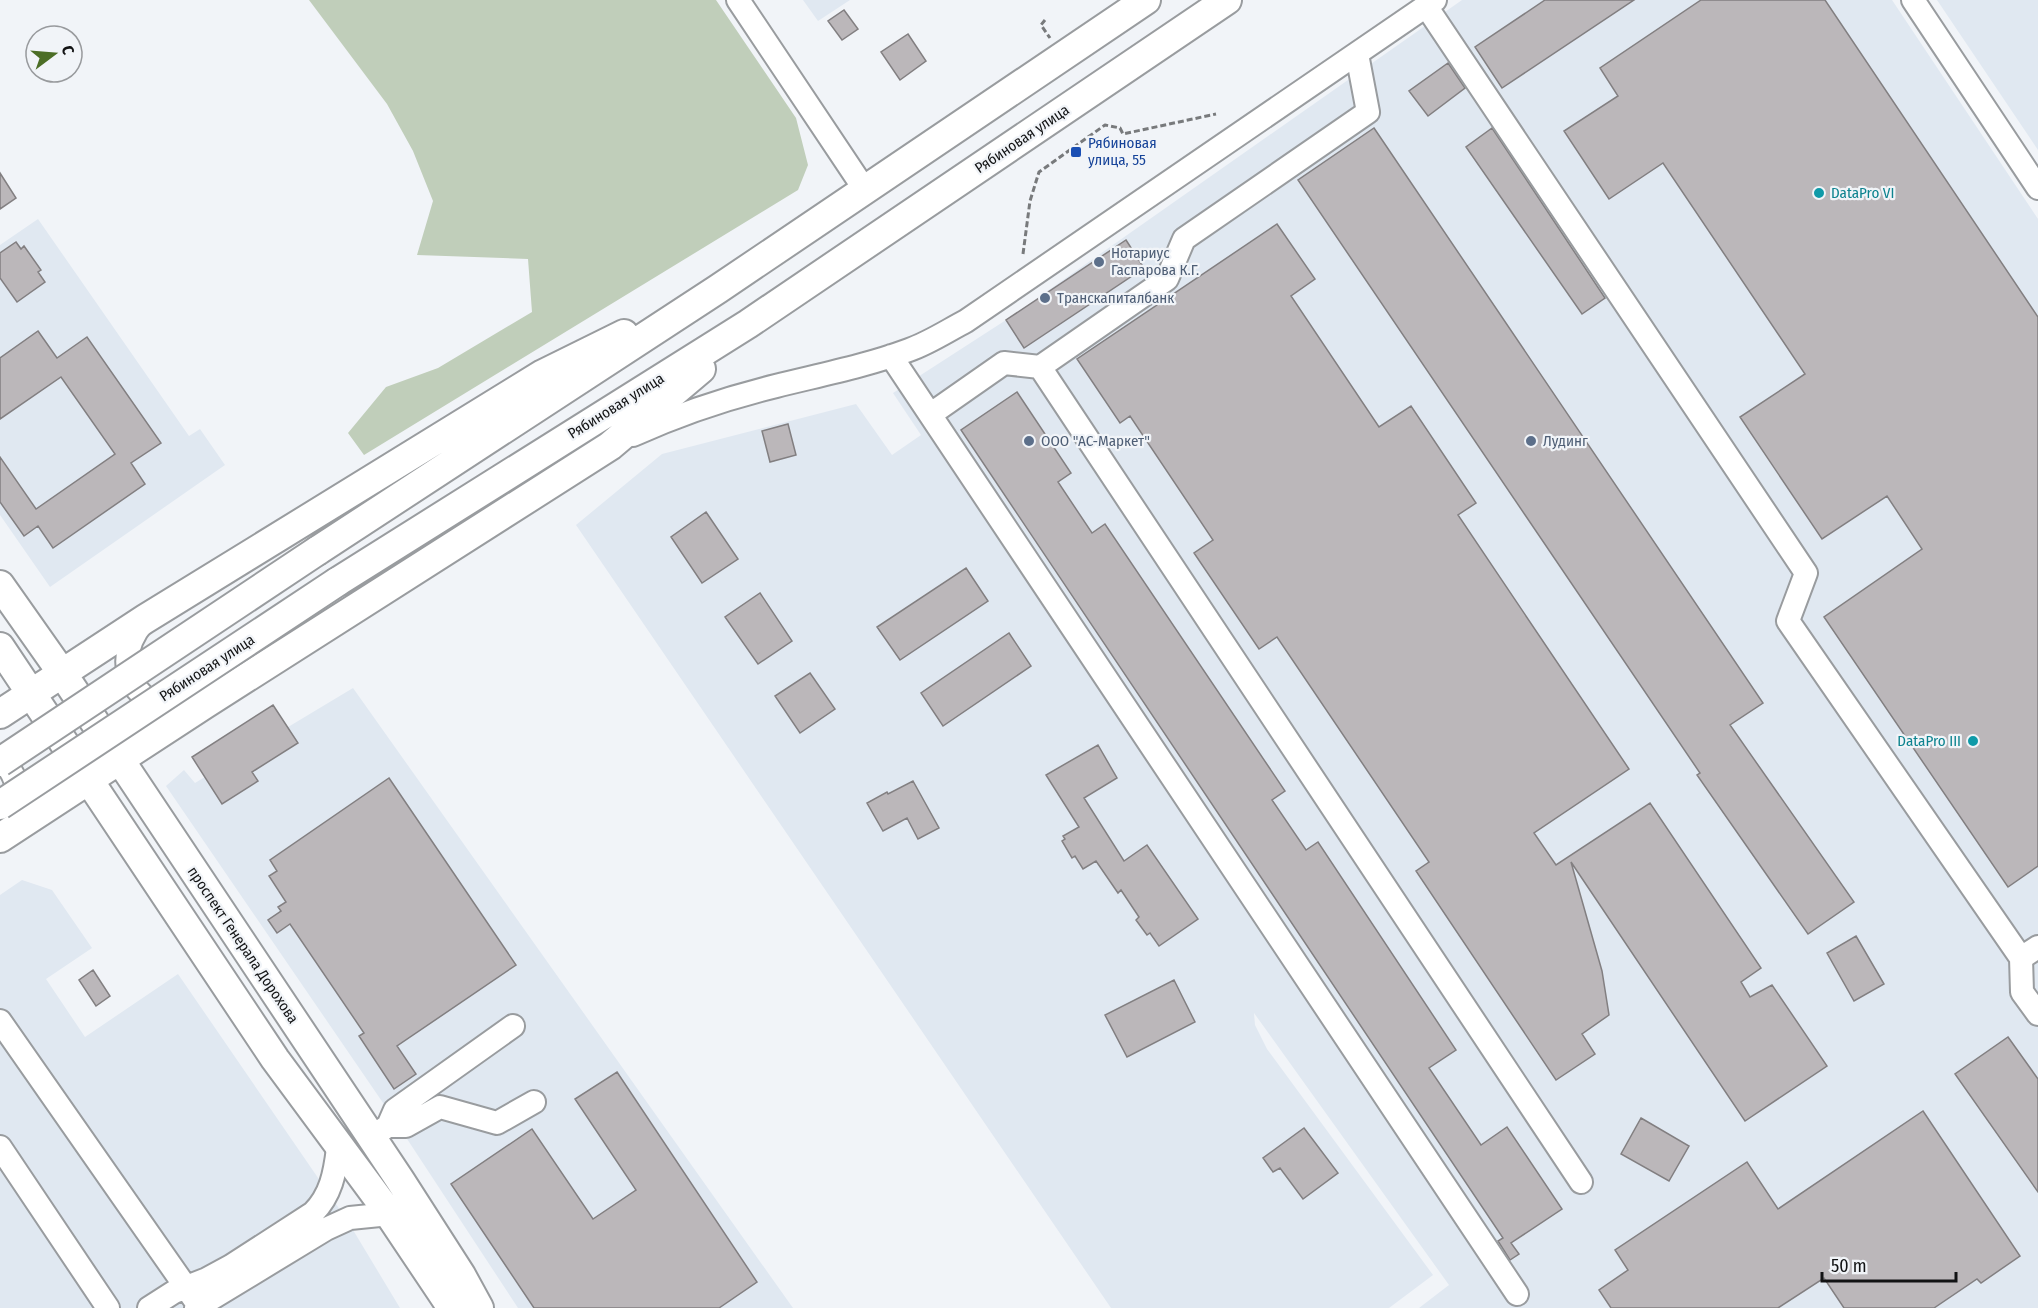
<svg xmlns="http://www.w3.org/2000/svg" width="2038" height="1308" font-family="'Fira Sans Condensed',sans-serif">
<rect width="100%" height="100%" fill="#f1f4f8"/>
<!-- built -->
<path fill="#e0e8f1" d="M803 0H850L818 21Z
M1462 0H1892L2038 219V1308H1419L1449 1285 1254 1013 1255 1025 1267 1049 1433 1275 1389 1308H1111L576 525 662 454 856 404 892 455 921 435 893 393 1006 320Z
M1937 0H2038V150Z
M38 219 189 436 200 429 225 465 50 587 0 515V245Z
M353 688 793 1308H518L392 1116 166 786 184 770 195 783Z
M22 880 52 890 92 948 46 979 85 1037 178 974 347 1220 400 1308H0V895Z"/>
<!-- green -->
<path fill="#c0ceba" d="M309 0H716L796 118 808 165 798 190 364 455 348 433 386 387 438 368 532 312 528 259 417 255 433 201 413 151 387 104Z"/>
<!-- building -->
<path fill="#bbb7ba" stroke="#827f81" stroke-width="1.5" d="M1545 0H1634L1502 88 1475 47Z
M1701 0H1825L2038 317V866L2008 887 1824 617 1922 549 1887 496 1822 539 1740 417 1805 374 1663 163 1609 199 1564 131 1618 96 1600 68Z
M844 10 858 29 842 40 828 21Z
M908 34 926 61 900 80 881 52Z
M1448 63 1465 88 1428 116 1409 91Z
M1374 128 1763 703 1730 725 1854 902 1808 934 1697 775 1700 773 1298 180Z
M1492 128 1605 298 1582 314 1466 147Z
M0 173 16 198 0 209Z
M1277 224 1315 279 1291 296 1379 427 1411 406 1476 503 1458 515 1629 769 1534 833 1556 865 1650 803 1761 968 1741 982 1750 997 1772 985 1827 1066 1745 1121 1571 862 1602 971 1609 1015 1582 1034 1595 1054 1556 1080 1416 871 1429 862 1277 637 1259 649 1194 553 1213 540 1130 416 1120 423 1077 359Z
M1126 240 1144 268 1024 348 1006 320Z
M16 242 21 249 24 246 41 270 38 272 45 282 17 302 0 278V253Z
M38 331 57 358 87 337 161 443 131 463 145 484 53 548 38 526 24 536 0 502V457L36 509 115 454 61 377 0 419V358Z
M1017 392 1071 473 1058 482 1092 533 1105 524 1285 791 1272 800 1306 850 1318 842 1456 1050 1429 1068 1481 1145 1507 1127 1562 1209 1511 1243 1519 1254 1510 1260 1498 1241 1503 1238 961 430Z
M788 424 796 455 770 462 762 431Z
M706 512 738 559 702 583 671 537Z
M966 568 988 601 900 660 877 627Z
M760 593 792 641 758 664 725 617Z
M1009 633 1031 666 943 726 921 693Z
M810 673 835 709 800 733 775 696Z
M273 705 298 743 252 772 258 781 222 804 192 757Z
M1098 745 1117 778 1084 798 1124 861 1147 845 1198 919 1159 946 1150 933 1147 935 1136 920 1139 917 1121 890 1118 893 1096 861 1083 869 1075 856 1072 858 1062 841 1065 839 1063 836 1079 827 1046 775Z
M389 778 516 965 397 1046 416 1074 394 1089 359 1036 364 1033 290 924 277 933 268 920 281 911 278 907 286 902 269 876 277 871 270 860Z
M913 781 939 828 918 839 907 818 883 831 867 803 887 792 888 794Z
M1856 936 1884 984 1854 1001 1827 953Z
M93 970 110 996 96 1006 79 980Z
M1174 980 1195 1022 1127 1057 1105 1015Z
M2008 1037 2038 1079V1192L1955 1074Z
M617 1072 757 1282 719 1308H534L451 1184 532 1129 593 1219 636 1190 575 1099Z
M1923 1111 2020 1256 1981 1283 1977 1279 1934 1308H1844L1824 1278 1778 1308H1611L1599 1290 1628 1270 1615 1250 1747 1162 1778 1209Z
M1641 1118 1689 1146 1669 1181 1621 1154Z
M1304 1128 1338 1173 1303 1199 1280 1168 1273 1172 1263 1158Z"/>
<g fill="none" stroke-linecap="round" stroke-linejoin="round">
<defs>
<path id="minor" d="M738 0 865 190
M1913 0 2038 188
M1426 6 1806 573 1788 621 2021 958
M891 356 1517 1294
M1040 367 1581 1182
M931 414 1004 363 1040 367 1167 279 1184 239 1368 112 1357 54
M633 435C679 414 727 398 776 386 820 375 866 366 909 350 929 343 947 331 966 321L1435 0
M144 621C115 656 124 694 168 710
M0 758C16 772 19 789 18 809
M2038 947 2021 958 2022 992 2038 1014
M0 1021 199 1306
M388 1126 395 1110 513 1026
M371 1137 388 1126H406L440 1107 497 1123 534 1102
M0 1147 108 1308
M149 1308 174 1292 207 1279 231 1266 313 1213C331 1195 335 1173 338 1148
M196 1308 326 1229 350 1218 380 1215"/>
<path id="major" d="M317 551 718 289 1146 0
M337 582 748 324 1227 0
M0 585 62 673 400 1180 461 1275 479 1308
M0 647 275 1059 383 1205 452 1308
M0 714 145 619 543 374 624 334
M0 838 205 704 610 446 701 369"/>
</defs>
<!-- minor casing -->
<use href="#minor" stroke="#999c9f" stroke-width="26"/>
<!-- major casing -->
<use href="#major" stroke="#999c9f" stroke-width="32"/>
<!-- path -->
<path stroke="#787a7c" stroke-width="3" stroke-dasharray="6 3" stroke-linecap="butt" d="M1045 20 1041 25 1050 38
M1023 254 1030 201 1039 172 1105 125 1120 128 1123 134 1216 114"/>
<!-- minor -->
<use href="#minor" stroke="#fff" stroke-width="22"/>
<!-- major -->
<use href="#major" stroke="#fff" stroke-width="28"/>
<defs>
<path id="major-bridge" d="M0 762 317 551
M0 805 337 582"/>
</defs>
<!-- major-bridge casing -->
<use href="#major-bridge" stroke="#999c9f" stroke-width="32" stroke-linecap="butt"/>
<!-- major-bridge -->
<use href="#major-bridge" stroke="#fff" stroke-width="28"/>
</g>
<!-- markers -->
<rect fill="#1a4fb4" stroke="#f1f4f8" stroke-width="2" x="1070" y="146" width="12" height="12" rx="3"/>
<g fill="#0f9aa8" stroke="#f1f4f8" stroke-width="2">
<circle cx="1819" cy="193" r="6"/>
<circle cx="1973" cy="741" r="6"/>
</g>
<g fill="#5c6f8a" stroke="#f1f4f8" stroke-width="2">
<circle cx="1099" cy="262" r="6"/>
<circle cx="1045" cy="298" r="6"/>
<circle cx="1029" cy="441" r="6"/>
<circle cx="1531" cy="441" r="6"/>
</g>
<g text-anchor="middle" stroke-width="4.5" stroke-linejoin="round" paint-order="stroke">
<!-- street labels -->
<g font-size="15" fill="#121314" stroke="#f1f4f8">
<text transform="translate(1022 139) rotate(-34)" y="5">Рябиновая улица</text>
<text transform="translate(616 406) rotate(-32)" y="5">Рябиновая улица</text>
<text transform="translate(207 668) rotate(-33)" y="5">Рябиновая улица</text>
<text transform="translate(243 945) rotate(56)" y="5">проспект Генерала Дорохова</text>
</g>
<!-- transit labels -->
<g font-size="15" fill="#164399" stroke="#f1f4f8" text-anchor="start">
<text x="1088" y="148">Рябиновая<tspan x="1088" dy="17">улица, 55</tspan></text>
</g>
<!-- culture labels -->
<g font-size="15" fill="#0d838f" stroke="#f1f4f8" text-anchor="start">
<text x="1831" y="198">DataPro VI</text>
<text x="1961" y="746" text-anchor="end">DataPro III</text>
</g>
<!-- service labels -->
<g font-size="15" fill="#4e5e75" stroke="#f1f4f8" text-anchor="start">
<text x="1111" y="258">Нотариус<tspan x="1111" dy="17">Гаспарова К.Г.</tspan></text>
<text x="1057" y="303">Транскапиталбанк</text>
<text x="1041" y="446">ООО "АС-Маркет"</text>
<text x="1543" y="446">Лудинг</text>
</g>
</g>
<!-- north arrow -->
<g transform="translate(54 54) rotate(74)"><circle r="28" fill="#f1f4f8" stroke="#989a9d" stroke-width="1.5"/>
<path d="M0-4.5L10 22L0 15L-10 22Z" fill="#4c6e26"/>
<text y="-9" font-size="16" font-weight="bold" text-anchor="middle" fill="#121314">С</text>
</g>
<!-- scale -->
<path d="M1822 1272v9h134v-9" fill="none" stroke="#121314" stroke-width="3"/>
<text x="1831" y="1272" font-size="18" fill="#121314" stroke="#f1f4f8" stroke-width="4.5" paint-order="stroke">50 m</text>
</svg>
